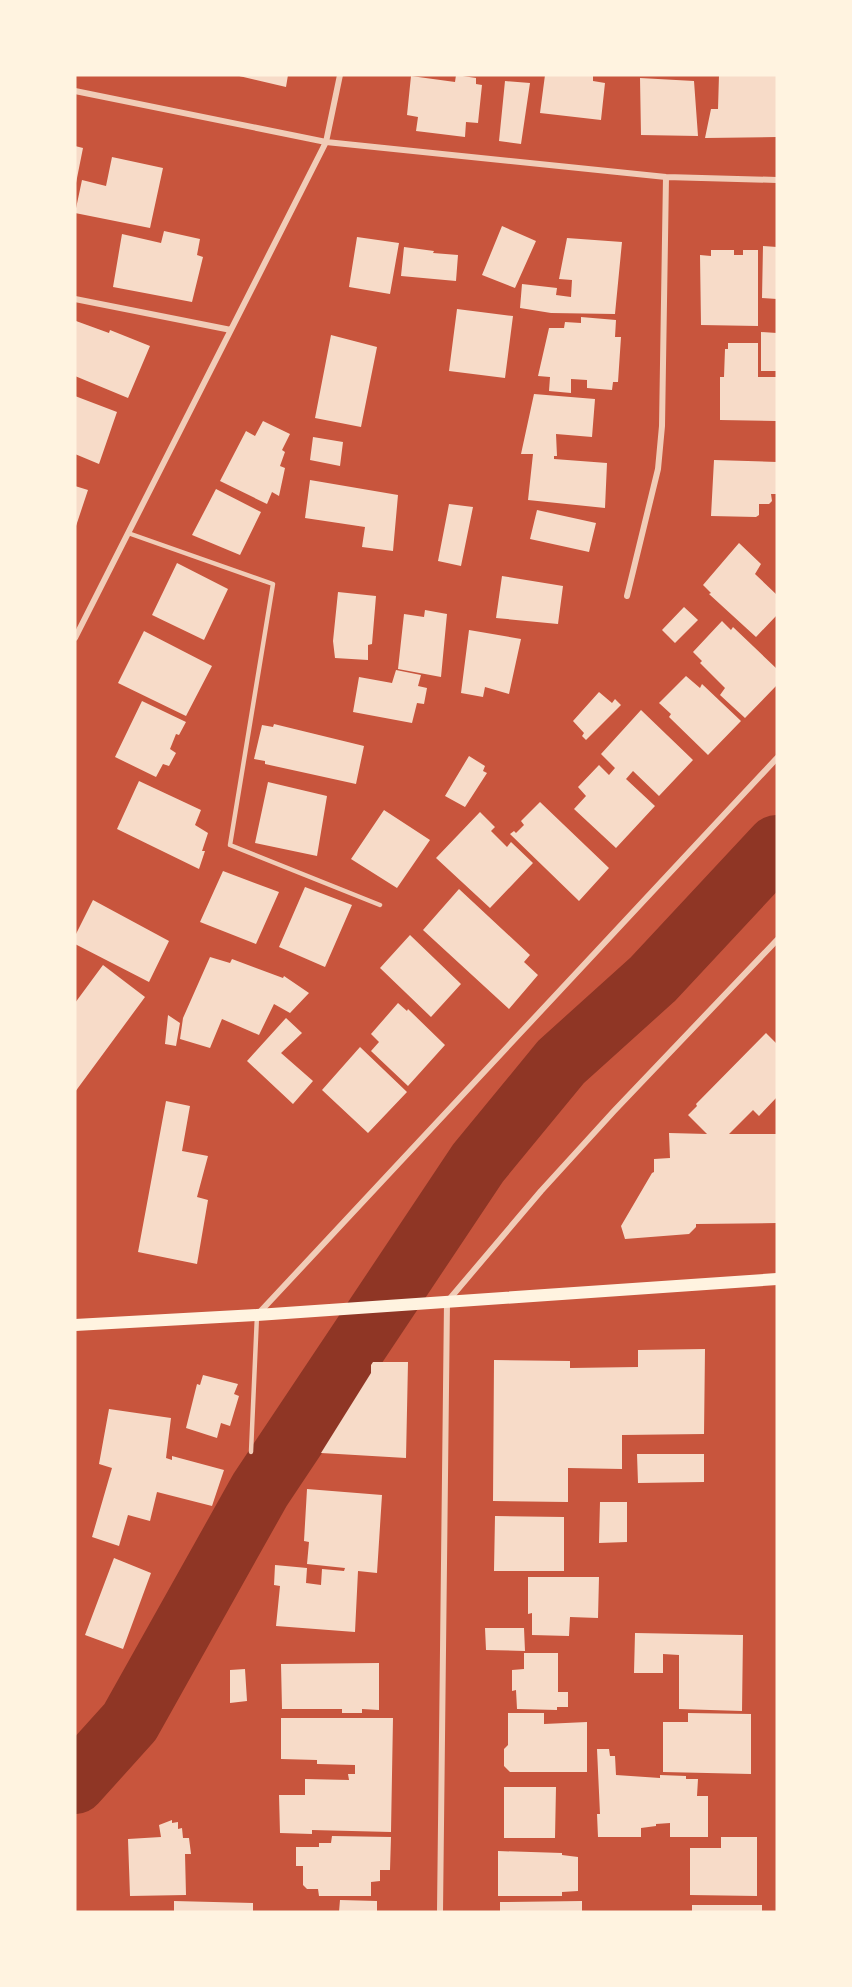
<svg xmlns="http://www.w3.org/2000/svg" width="852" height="1987" font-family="'Exo 2',sans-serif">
<rect width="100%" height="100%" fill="#c8553d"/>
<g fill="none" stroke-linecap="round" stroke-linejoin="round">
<!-- river -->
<path stroke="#8f3625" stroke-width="62" d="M75 1783 130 1722 260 1490 478 1163 561 1062 653 979 777 846"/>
</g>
<!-- building -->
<path fill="#f7dbc8" d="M235 75H288L286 87Z
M456 75 476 78V84L482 85 478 123 466 122 465 137 416 131 418 117 407 115 411 76 455 82Z
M545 75H593V81L605 83 601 120 540 113Z
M719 75 777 76V137L705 138 711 109H718Z
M640 78 694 81 698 136 641 135Z
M505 81 530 83 521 144 499 141Z
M75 146 83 148 76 183H75Z
M112 157 163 168 150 228 75 213 82 180 106 186Z
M502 226 536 241 515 288 482 275Z
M164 231 200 239 197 255 203 257 192 302 113 287 122 234 161 243Z
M357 237 399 243 390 294 349 287Z
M567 238 622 242 615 314 551 313 520 308 522 284 557 288 556 295 571 297 572 280 559 279Z
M763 246 777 247V299L762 298Z
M404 247 434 251 433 253 458 255 456 281 401 276Z
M711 250H734V255H743V250H758V326L701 325 700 255 711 256Z
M457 309 513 316 505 378 449 371Z
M581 317 616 320 615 337H621L618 382H613L612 390 587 388V380L571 379V393L549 391 550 377 538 376 549 328H564L565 322 581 323Z
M76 321 109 333 110 330 150 346 128 398 75 376Z
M761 332 777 333V371H761Z
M331 335 377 347 361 427 315 418Z
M728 343H758V377H777V421L720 420V377H724L725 349H728Z
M534 394 595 399 592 437 556 434 557 456H554V459L607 463 605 508 528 500 533 454H521Z
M75 396 117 412 99 464 75 454Z
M263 421 290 434 282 450 285 452 280 466 285 468 279 496 272 492 267 504 220 481 246 431 255 436Z
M313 437 343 442 340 466 310 460Z
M714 460 777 462V494H771L772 501 769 504H759V515L756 517 711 516Z
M310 480 398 495 393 551 362 547 365 527 305 518Z
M75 486 88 490 75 529Z
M216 489 261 512 240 555 192 535Z
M449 504 473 507 461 566 438 561Z
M537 510 596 523 589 552 530 539Z
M739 543 761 564 755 574 777 595V615L756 637 709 594 711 593 703 585Z
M177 563 228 589 204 640 152 615Z
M502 576 563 586 558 624 496 618Z
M338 592 376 596 372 644 368 645V660L335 658 333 641Z
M684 607 698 620 675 643 662 630Z
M425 610 447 614 441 677 398 669 404 614 424 617Z
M722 621 731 630 733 627 777 669V685L745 718 720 695 725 688 700 663 702 661 693 652Z
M469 630 521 639 509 694 485 687 483 697 461 693Z
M144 631 212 666 186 716 118 683Z
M396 670 421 675 418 686 427 688 424 704 417 703 412 723 353 712 359 677 392 683Z
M686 676 700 688 702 684 741 721 708 755 669 717 671 714 659 703Z
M599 692 612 703 615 699 621 705 586 740 582 736 584 733 573 721Z
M142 701 186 722 179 735 176 734 170 749 176 753 169 766 163 764 156 777 115 757Z
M641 710 693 760 659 796 633 771 626 779 655 806 616 848 574 809 586 796 578 787 599 765 609 775 615 768 601 754Z
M274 724 364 746 356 784 265 764V761L254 759 262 725 273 727Z
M469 756 485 766 483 771 487 773 465 807 445 796Z
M139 781 201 810 195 825 208 833 202 851H205L199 869 117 829Z
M268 782 327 796 317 856 255 843Z
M540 802 609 868 579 901 510 834 514 831 516 833 524 825 521 821Z
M384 810 430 840 397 888 351 859Z
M480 812 495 827 491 831 507 847 511 842 533 863 490 908 436 858Z
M223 871 279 892 256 944 200 922Z
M305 887 352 905 325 967 279 947Z
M459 889 530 955 524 962 538 975 509 1009 423 930Z
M93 900 169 941 149 982 75 944V936Z
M410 935 461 984 431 1017 380 968Z
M210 957 230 963 232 959 283 978 284 976 309 993 290 1013 274 1004 259 1035 222 1019 210 1048 180 1039 183 1018Z
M103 965 145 997 75 1092V1003Z
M398 1003 407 1011 408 1009 445 1045 408 1086 371 1051 379 1042 371 1034Z
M168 1015 180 1023 176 1046 165 1044Z
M286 1018 302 1033 281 1053 313 1081 293 1104 247 1061Z
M766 1033 777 1044V1097L759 1116 753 1110 729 1134H777V1223L696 1224V1227L689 1234 625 1239 621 1226 652 1173 654 1172V1159L670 1158 669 1133 707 1134 688 1115 697 1106 696 1104Z
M360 1047 407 1092 368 1133 322 1090Z
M166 1101 190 1106 182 1151 208 1156 197 1197 208 1200 197 1264 138 1252Z
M705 1349 704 1434 622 1435V1469L568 1468V1502L493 1501 494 1360 570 1361V1368L638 1367V1350Z
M373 1362H408L406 1458 321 1453 371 1373V1365Z
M203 1375 238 1384 234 1394 239 1396 230 1426 221 1423 217 1438 186 1428 197 1384 200 1385Z
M109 1409 171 1418 166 1458 172 1460V1456L224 1470 212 1506 157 1492 150 1521 128 1515 119 1546 92 1537 112 1468 99 1464Z
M637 1454H704V1482L638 1483Z
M307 1489 382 1495 377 1573 358 1571 355 1632 276 1626 280 1586 274 1585 275 1565 307 1568 306 1583 321 1585 322 1569 344 1571 345 1568 307 1564 309 1542 304 1541Z
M600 1502H627V1542L599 1543Z
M495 1516 564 1517V1571H494Z
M114 1558 151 1573 123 1649 85 1635Z
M528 1577H599L598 1618 570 1617 569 1636 532 1635V1613L528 1614Z
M485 1628H524L525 1651 486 1650Z
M635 1633 743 1635 742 1711 679 1709V1655L663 1654V1673H634Z
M524 1653H558V1692H568V1707H557V1710L517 1709 516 1690 512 1691V1670L524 1669Z
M379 1663V1710L362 1709V1713H342V1709H282L281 1664Z
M245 1669 247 1701 230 1703V1670Z
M508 1713H544V1724L587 1722V1772H510L504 1766V1749L508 1745Z
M688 1713 751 1714V1774L663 1772V1722H688Z
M281 1718H393L391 1832 312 1830V1834L280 1833 279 1795H305V1779L349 1780 348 1774H355V1765L317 1764V1760L281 1759Z
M597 1749H609L610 1756H615L616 1775 660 1778V1775L686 1776V1779H698L697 1796H708V1837H670V1823L656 1824V1826L641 1828V1837H598L597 1814H600Z
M504 1787H556L555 1838H504Z
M172 1820V1823L178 1822V1829L182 1828 183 1838H189L191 1854H185L186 1895 130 1896 128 1839 161 1837 159 1825Z
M332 1836 391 1837 390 1870H380V1881L371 1882V1896H319L318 1889H307L303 1885V1866H296V1847H319V1843H331Z
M721 1837H757V1896L690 1895V1848H721Z
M498 1851 562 1853V1855L578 1857V1891L562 1892V1896H498Z
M340 1900 377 1901V1912H339Z
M174 1901 253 1903V1912H174Z
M582 1901V1912H500V1902Z
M692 1905H762V1912H692Z"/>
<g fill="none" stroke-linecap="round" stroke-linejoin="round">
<!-- service -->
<path stroke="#f1ccb7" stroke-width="4.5" d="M128 533 273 584 230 845 380 905
M251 1452 257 1315"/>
<!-- minor -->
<path stroke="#f1ccb7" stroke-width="6" d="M75 91 326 142 666 177 777 180
M75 299 231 330
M627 596 658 469 662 426 666 177
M75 638 326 142 340 75
M258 1314 777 758
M440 1912 447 1302 541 1191 614 1111 777 940"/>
<!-- secondary -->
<path stroke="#fff3e0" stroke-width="12" d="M75 1325 257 1315 777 1279"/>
</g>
<!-- border -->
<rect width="852" height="1987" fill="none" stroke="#fff3e0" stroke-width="153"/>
</svg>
